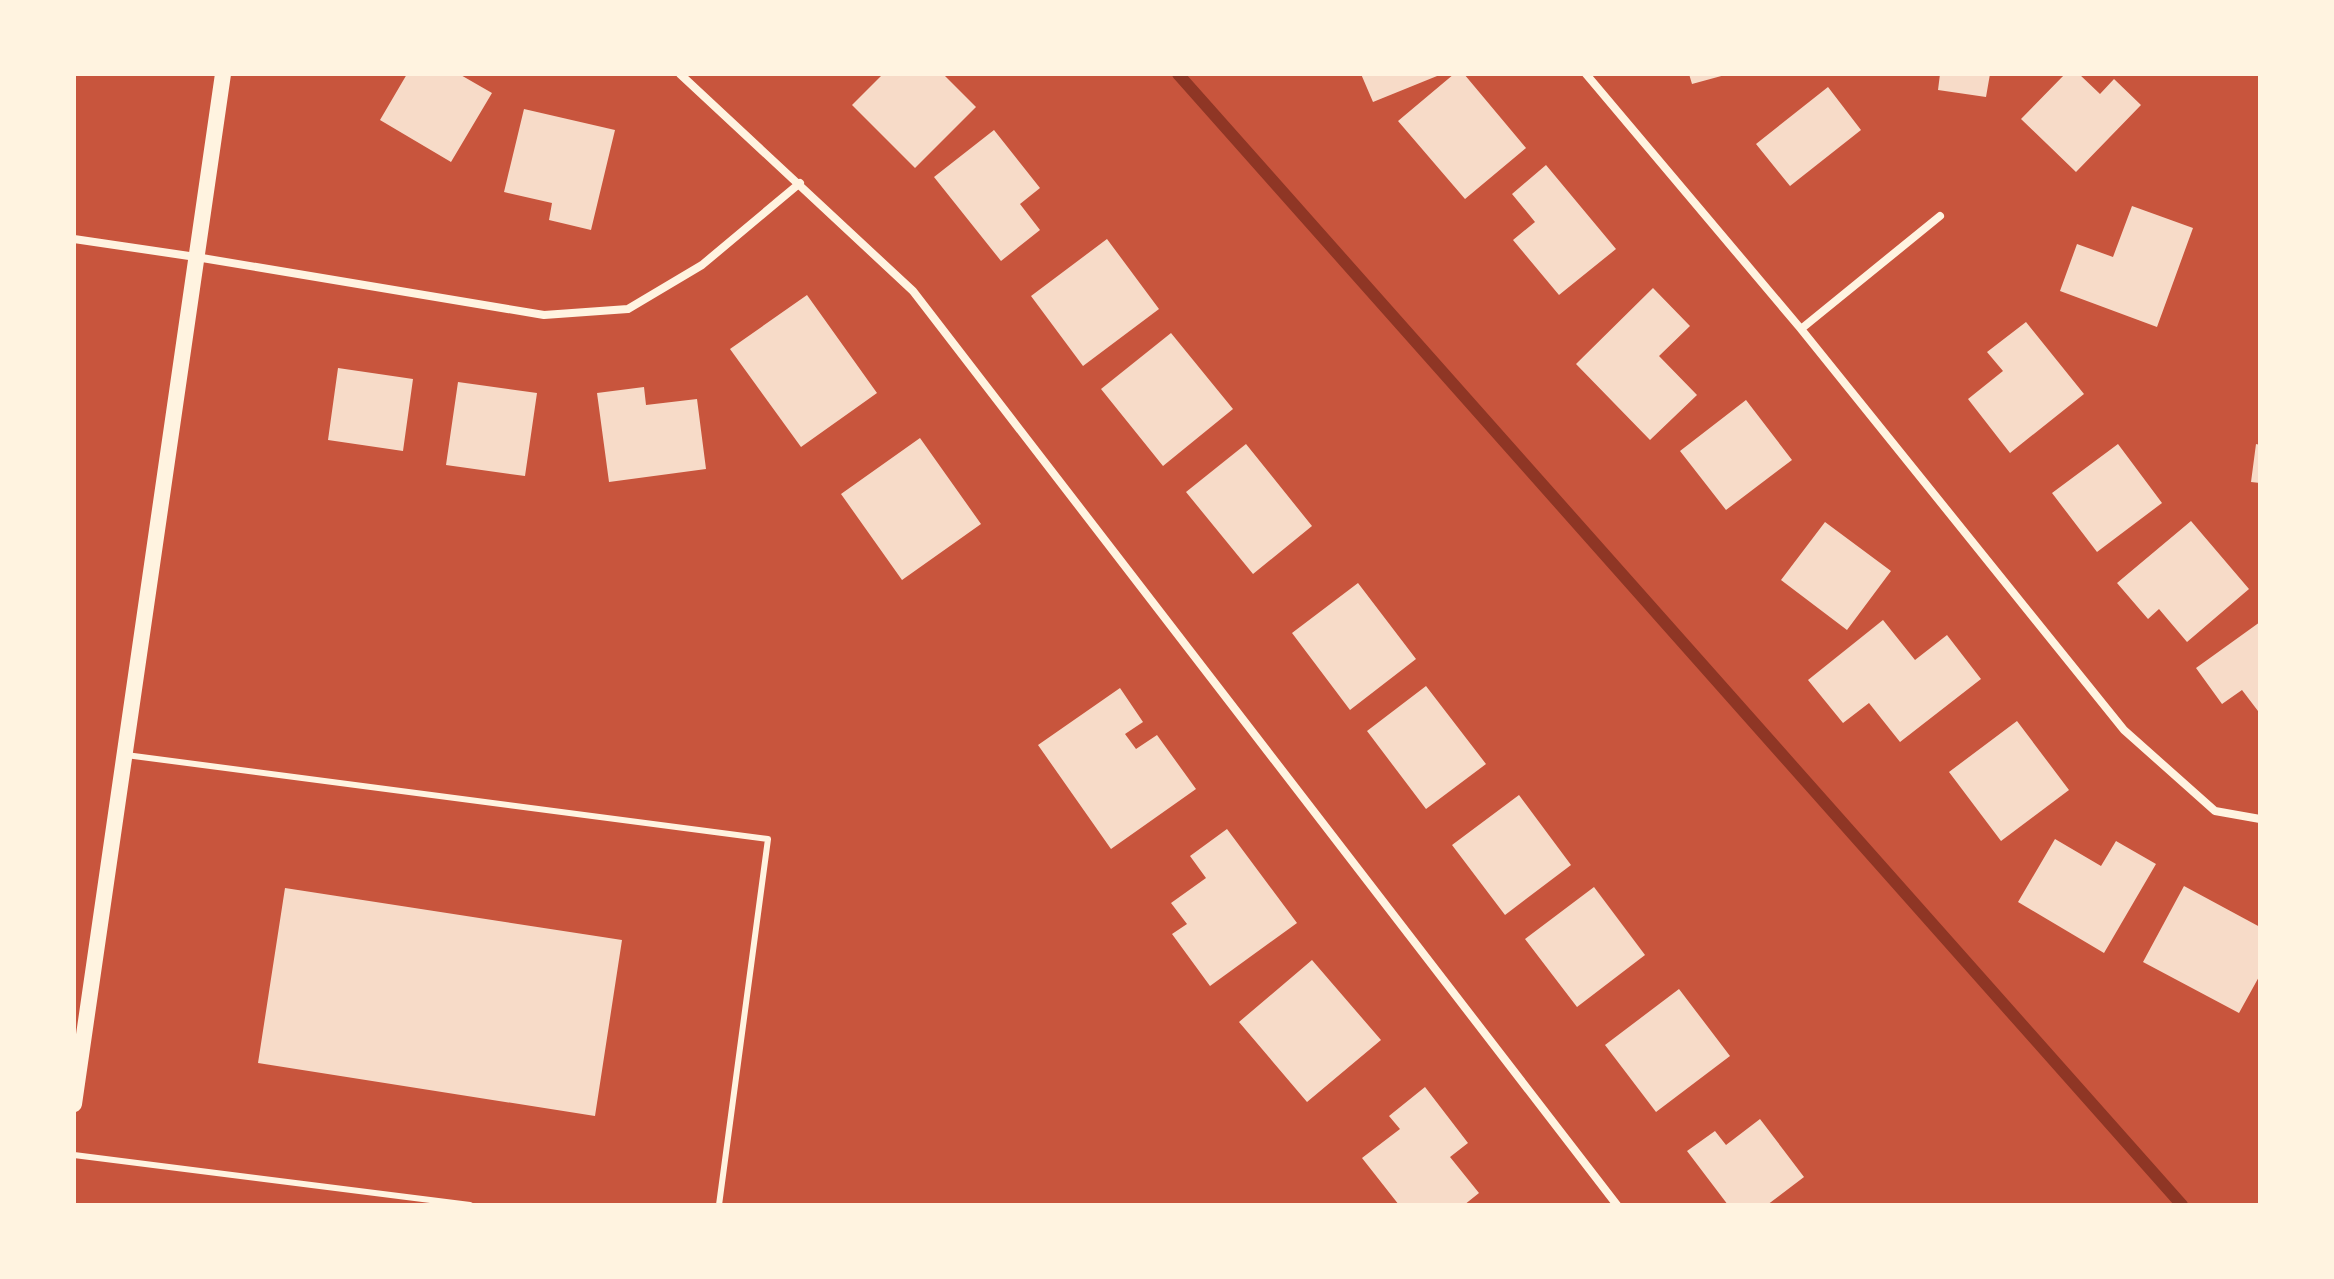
<svg xmlns="http://www.w3.org/2000/svg" width="2334" height="1279" font-family="Raleway,sans-serif">
<rect width="100%" height="100%" fill="#c8553d"/>
<g fill="none" stroke-linecap="round" stroke-linejoin="round">
<!-- stream -->
<path stroke="#8f3625" stroke-width="12" d="M1178 74 2182 1205"/>
</g>
<!-- building -->
<path fill="#f7dbc8" d="M407 74H459L492 93 451 162 380 120Z
M883 74H943L976 107 915 168 852 105Z
M1361 74H1442L1373 102Z
M1454 74H1464L1526 148 1465 199 1398 121Z
M1689 74H1725V75L1692 84Z
M1940 74H1990L1986 97 1938 90Z
M2065 74H2079L2100 94 2114 79 2141 105 2076 172 2021 119Z
M1828 87 1861 130 1790 186 1756 144Z
M524 109 615 130 591 230 549 220 552 203 504 192Z
M994 130 1040 188 1020 204 1040 230 1001 261 934 177Z
M1546 165 1616 249 1559 295 1513 240 1535 222 1512 194Z
M2132 206 2193 228 2157 327 2060 291 2077 244 2113 257Z
M1107 239 1159 309 1083 366 1031 296Z
M1653 288 1690 326 1659 356 1697 395 1650 440 1576 364Z
M807 295 877 393 801 447 730 349Z
M2026 322 2084 394 2010 453 1968 399 2003 371 1987 352Z
M1171 333 1233 409 1163 466 1101 389Z
M338 368 413 379 403 451 328 440Z
M458 382 537 393 525 476 446 465Z
M644 387 646 405 697 399 706 469 609 482 597 393Z
M1746 400 1792 460 1726 510 1680 451Z
M920 438 981 524 902 580 841 494Z
M1246 444 1312 526 1253 574 1186 492Z
M2118 444 2162 503 2097 552 2052 493Z
M2256 444 2260 445V483L2251 482Z
M2191 521 2249 589 2187 642 2159 609 2148 619 2117 583Z
M1825 522 1891 571 1847 630 1781 580Z
M1358 583 1416 659 1350 710 1292 633Z
M1883 620 1915 660 1947 635 1981 679 1900 742 1869 703 1843 723 1808 680Z
M2260 622V710L2258 711 2242 690 2222 704 2196 668Z
M1426 686 1486 764 1426 809 1367 731Z
M1120 688 1143 722 1125 734 1136 749 1157 735 1196 789 1111 849 1038 745Z
M2017 721 2069 790 2001 841 1949 772Z
M1519 795 1571 865 1505 915 1452 845Z
M1227 829 1297 923 1210 986 1172 934 1187 924 1171 903 1206 878 1190 856Z
M2055 839 2101 866 2116 841 2156 864 2104 953 2018 902Z
M2184 886 2260 927V975L2239 1013 2143 962Z
M1594 887 1645 955 1577 1007 1525 939Z
M285 888 622 940 595 1116 258 1063Z
M1312 960 1381 1040 1307 1102 1239 1022Z
M1679 989 1730 1056 1656 1112 1605 1045Z
M1425 1087 1468 1143 1450 1157 1479 1193 1464 1205H1399L1362 1158 1400 1129 1389 1116Z
M1760 1119 1804 1177 1767 1205H1728L1687 1151 1715 1131 1726 1145Z"/>
<g fill="none" stroke-linecap="round" stroke-linejoin="round">
<!-- service -->
<path stroke="#fff3e0" stroke-width="6" d="M126 755 768 839 719 1205
M74 1155 470 1205"/>
<!-- minor -->
<path stroke="#fff3e0" stroke-width="8" d="M680 74 913 291 1617 1205
M1586 74 1801 329 2124 730 2215 811 2260 819
M74 239 196 257 544 315 628 309 702 265 800 183
M1801 329 1940 216"/>
<!-- secondary -->
<path stroke="#fff3e0" stroke-width="16" d="M74 1104 223 74"/>
</g>
<!-- border -->
<rect width="2334" height="1279" fill="none" stroke="#fff3e0" stroke-width="152"/>
</svg>
